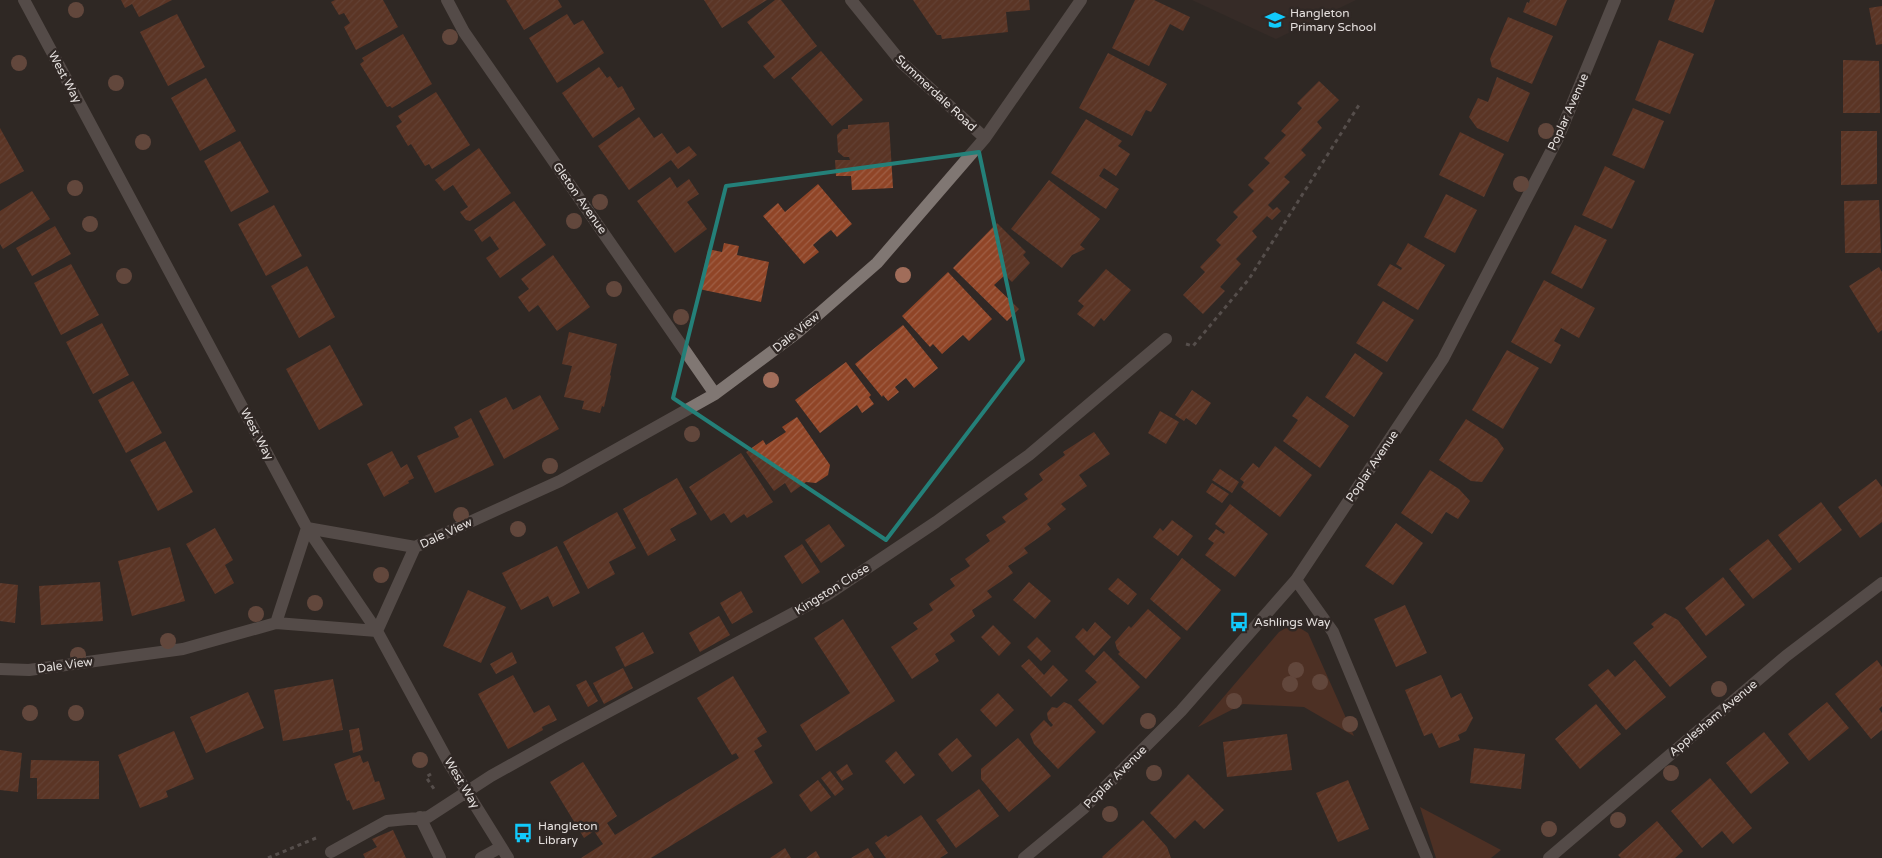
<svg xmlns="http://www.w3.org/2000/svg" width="1882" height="858" font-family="'Varela Round',sans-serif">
<defs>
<pattern id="building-hatch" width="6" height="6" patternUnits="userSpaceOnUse" patternTransform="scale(1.25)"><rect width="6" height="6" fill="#904527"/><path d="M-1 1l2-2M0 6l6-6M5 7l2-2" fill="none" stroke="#9f5f46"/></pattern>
</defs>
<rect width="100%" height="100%" fill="#302825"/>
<!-- built -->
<path fill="#3e302a" d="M1192 0H1356L1276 39Z"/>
<!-- grass -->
<path fill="#723a24" d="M1293 624 1308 633 1354 736 1304 707 1243 704 1198 727 1279 632Z
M1420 807 1501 850 1491 858H1436Z"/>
<!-- building -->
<path fill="url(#building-hatch)" d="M121 0H172L139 17 132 4 125 8Z
M335 0H383L398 27 356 50 344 27 350 23 344 13 339 15 331 2Z
M506 0H558L562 7 524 30Z
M704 0H767L722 28Z
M775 0H781L817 46 774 79 763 66 775 57 747 22Z
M913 0H1029L1030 10 1006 12 1008 32 942 39 941 35H937Z
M1135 0H1154L1190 17 1183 31 1170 24 1149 66 1112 48Z
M1530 0H1567L1556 26 1523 12 1527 2 1529 3Z
M1675 0H1715L1703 33 1668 20Z
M1882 6V44L1876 45 1869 8Z
M177 14 205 67 168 86 140 32Z
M567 14 574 25 583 20 604 53 557 83 529 38Z
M1508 17 1553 36 1532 84 1492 67 1490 59Z
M403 34 432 84 392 108 390 106 387 107 360 64 364 61 362 58Z
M1659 40 1694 54 1670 114 1635 100Z
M821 51 863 100 832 126 791 78Z
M1108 53 1167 84 1151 112 1146 110 1132 136 1079 108Z
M1843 60 1879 61 1880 113H1843Z
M599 67 607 78 610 76 618 88 622 86 635 109 593 138 562 93Z
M1497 77 1530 93 1508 142 1477 128 1469 117 1478 98 1488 102Z
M206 78 236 131 200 151 171 98Z
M1319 81 1339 100 1317 122 1322 128 1301 150 1306 155 1284 177 1290 182 1268 205 1273 210 1277 207 1281 211 1272 220 1267 216 1252 231 1257 237 1236 259 1241 264 1220 287 1225 291 1203 314 1183 295 1205 272 1200 267 1221 245 1216 240 1238 217 1233 212 1254 191 1248 185 1270 163 1264 158 1286 135 1281 131 1302 108 1297 103Z
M436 92 470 145 432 169 429 164 425 166 411 144 408 146 396 126 402 122 398 116Z
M1633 108 1664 121 1644 169 1612 155Z
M639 117 654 138 662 133 677 154 689 146 697 155 678 169 671 160 629 190 598 146Z
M1086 119 1122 141 1118 146 1130 154 1116 176 1104 168 1099 176 1119 189 1106 209 1051 173Z
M889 122 893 188 852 190 851 176H836L835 160H850L849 157H844L838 152 837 135 843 129H848V125Z
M0 128 24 171 0 184Z
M1841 131H1877V184L1841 185Z
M1460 132 1504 154 1484 197 1439 175Z
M240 141 269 192 231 212 204 161Z
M479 148 511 193 470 221 466 220 460 212 468 207 453 185 444 191 435 180Z
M1605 166 1635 181 1612 229 1582 215Z
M670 177 677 188 689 179 699 194 687 202 707 229 675 253 637 201Z
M1049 180 1100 219 1080 245 1085 249 1072 255 1062 268 1011 229Z
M818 184 852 224 837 237 831 230 822 237 813 245 819 252 804 264 763 216 778 203 785 212Z
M32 191 50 219 3 249 0 244V211Z
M1446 194 1477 210 1455 253 1424 237Z
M1879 200 1881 253H1845L1844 201Z
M514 201 546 245 500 278 486 258 499 249 490 236 482 242 474 230Z
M274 205 302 256 266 276 238 224Z
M997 223 1026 252 1023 255 1030 263 1012 282 1005 275 994 285 1019 309 1007 321 953 268Z
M1575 225 1607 240 1582 289 1551 273Z
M55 226 71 254 32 276 16 248Z
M724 243 739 246 737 255 769 262 761 302 699 289 708 249 722 252Z
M1408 243 1445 265 1418 310 1377 285 1390 264 1401 270 1402 268 1396 264Z
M553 255 590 307 557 331 538 305 529 312 518 297 529 289 521 279Z
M71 264 99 315 61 335 34 283Z
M307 266 335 317 299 338 271 286Z
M1879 267 1882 272V330L1878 333 1849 286Z
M1106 269 1131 290 1104 321 1101 318 1094 327 1077 314 1084 306 1078 301Z
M948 272 992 319 969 341 963 335 942 354 933 344 930 347 902 316Z
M1544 280 1595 308 1579 338 1561 328 1554 341 1561 345 1551 364 1511 342Z
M1383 301 1414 320 1387 362 1356 343Z
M102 323 129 375 93 394 66 342Z
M903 325 938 368 914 388 906 378 895 387 899 392 888 401 883 395 882 397 855 364Z
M569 332 617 344 610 375 611 376 604 407 602 406 600 413 582 409 584 401 564 397 572 366 562 364Z
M330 345 363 405 319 430 286 369Z
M1507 350 1539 368 1503 429 1472 410Z
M1355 353 1383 373 1354 417 1325 397Z
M846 362 871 395 869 397 874 404 862 413 857 405 820 433 795 400Z
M133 381 162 433 126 453 98 400Z
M1192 390 1211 403 1196 425 1186 418 1184 421 1175 415Z
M540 395 559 429 504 459 479 411 506 397 513 410Z
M1307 396 1349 426 1320 468 1283 441 1298 420 1292 416Z
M1160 411 1179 422 1166 444 1148 433Z
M797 417 830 465 828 475 816 483 806 482 791 493 785 483 774 491 746 452 763 440 766 445 786 432 782 427Z
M471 418 494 465 435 493 417 456 459 437 454 427Z
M1466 419 1497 439 1504 449 1482 482 1471 481 1439 460Z
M1094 432 1110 454 1079 475 1087 486 1061 504 1066 509 1047 524 1051 529 1024 548 1028 553 1008 566 1013 573 987 591 992 597 972 610 975 616 950 634 955 641 935 654 939 661 912 679 891 647 918 629 913 623 933 610 929 604 955 586 950 579 970 566 965 559 990 541 986 535 1006 522 1002 517 1028 499 1024 494 1043 480 1039 474 1065 455 1063 452Z
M165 441 193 492 158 511 130 460Z
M1275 446 1312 475 1280 517 1241 487 1244 482 1240 479 1253 463 1259 468Z
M392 451 401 468 407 464 414 478 408 481 409 483 384 497 367 464Z
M741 453 773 502 747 518 744 514 731 523 724 513 711 521 689 487Z
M1220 469 1239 482 1232 493 1212 480Z
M1430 470 1459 489 1470 501 1458 519 1446 512 1432 534 1401 513Z
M677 478 697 514 670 529 676 540 648 556 623 509Z
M1876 479 1882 487V522L1860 538 1838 507Z
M1212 483 1229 494 1222 503 1206 492Z
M1821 502 1842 530 1799 563 1778 535Z
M1230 504 1268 534 1235 577 1205 555 1214 543 1208 539 1216 529 1224 534 1225 532 1215 524Z
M617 512 636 548 609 562 615 574 588 589 563 542Z
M1172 520 1193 536 1178 556 1153 537 1160 528 1163 531Z
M1396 523 1423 543 1393 585 1365 566Z
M829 524 845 546 821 563 805 540Z
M215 528 233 560 225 565 234 583 215 594 186 544Z
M1768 539 1792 569 1753 599 1729 569Z
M802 544 820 572 802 584 784 556Z
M557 546 580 593 553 607 548 596 521 610 502 573Z
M170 547 185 601 132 616 118 561Z
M1182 558 1221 590 1187 631 1150 599Z
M1723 577 1745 605 1706 636 1685 608Z
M1118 578 1137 594 1128 605 1108 589Z
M100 582 103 621 41 625 39 586Z
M1029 582 1051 601 1035 619 1013 600Z
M0 583 18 585 15 623 0 621Z
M468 590 506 607 481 663 443 646Z
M741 591 753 612 732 624 720 603Z
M1405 605 1427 653 1396 667 1374 619Z
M1148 609 1181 638 1146 679 1118 654 1120 652 1117 649 1115 642 1129 626 1131 628Z
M1665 613 1678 620 1707 657 1670 687 1633 643 1654 627 1651 624Z
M719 616 730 635 700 652 689 633Z
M843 619 895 701 816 751 800 725 850 693 814 638Z
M1095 622 1111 637 1094 656 1075 637 1083 628 1087 632Z
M993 625 1011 643 999 656 981 637Z
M643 632 654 653 625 667 615 647Z
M1037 637 1051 651 1041 661 1027 647Z
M1104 651 1140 687 1103 725 1078 700 1097 682 1085 671Z
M512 652 517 663 496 674 490 664Z
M1029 659 1044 675 1053 665 1068 680 1051 697 1021 666Z
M1635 660 1666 697 1626 730 1588 685 1608 669 1615 677Z
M1877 660 1882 667V706L1879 709 1882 713V730L1871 739 1835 694Z
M623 668 633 688 604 704 593 683Z
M513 675 534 713 549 705 557 720 542 727 543 730 508 749 478 694Z
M1441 675 1451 698 1461 693 1473 718 1466 731 1458 735 1460 740 1439 748 1432 733 1424 736 1405 690Z
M733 676 767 732 757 738 762 746 754 751 773 783 651 858H581L603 844 594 831 584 838 550 782 583 762 617 816 607 823 615 835 739 758 736 753 732 755 697 698Z
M333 679 343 730 283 741 274 690Z
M586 680 598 701 588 707 576 685Z
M248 692 264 728 206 753 190 717Z
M998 693 1014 710 996 727 980 710Z
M1064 702 1071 705 1096 732 1058 769 1034 744 1030 734 1044 720 1051 727 1053 725 1048 719 1047 713 1052 707 1057 708Z
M1827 702 1849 728 1809 761 1788 734Z
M1596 704 1621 734 1580 769 1555 739Z
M359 728 363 750 353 753 349 730Z
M174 731 194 779 166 791 168 797 140 808 118 755Z
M1764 732 1789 763 1751 794 1726 763Z
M1287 734 1292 770 1227 777 1223 742Z
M957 738 972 756 952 772 938 754Z
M1018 738 1051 776 1009 812 981 779V769Z
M1474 748 1525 754 1521 789 1470 783Z
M0 750 22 753 18 792 0 790Z
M896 751 915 775 904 784 885 761Z
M360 755 363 763 368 761 375 782 379 781 385 799 353 810 349 800 347 801 334 764Z
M31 760 99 761V799H37V778H30Z
M847 764 853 774 842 781 836 772Z
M830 771 844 789 835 796 821 778Z
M1188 774 1224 810 1204 829 1195 820 1175 839 1150 813Z
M1710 778 1752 828 1733 844 1722 831 1702 848 1671 811Z
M818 780 831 797 811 812 799 795Z
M1348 780 1369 829 1338 842 1316 793Z
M979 789 999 816 956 848 936 820Z
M921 815 948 853 940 858H886L875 843 886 835 888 837Z
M1143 820 1167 847 1171 858H1103L1102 857Z
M1657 821 1683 851 1675 858H1621L1618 855Z
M393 830 406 858H365L363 854 377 847 372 839Z
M785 848 791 858H770Z
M868 848 874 858H851Z
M816 851 820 858H806Z"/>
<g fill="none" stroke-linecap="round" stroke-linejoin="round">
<!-- path -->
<path stroke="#837c7a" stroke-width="3" stroke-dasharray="4 4" stroke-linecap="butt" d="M1186 344 1193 346 1249 279 1359 105
M431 774 426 777 434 789
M268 858 316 838"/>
<!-- minor -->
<path stroke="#807773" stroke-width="12" d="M24 0 307 528 377 631 449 763 508 858
M447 0 464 32 715 394
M851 0 902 63 985 138
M1296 580 1333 632 1427 858
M276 623 377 631 415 547
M0 669 29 670 183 649 276 623 307 528 415 547 560 481 715 394 797 333 877 263 985 138 1081 0
M420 817 440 858
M331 852 387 821 428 817 491 776 561 737 827 595 936 522 1029 455 1166 339
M481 858 501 847
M1024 858 1083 809 1181 711 1296 580 1443 359 1558 138 1615 0
M1549 858 1786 656 1882 583"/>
</g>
<!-- trees -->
<g fill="#a16d5a">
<circle cx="76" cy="10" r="8"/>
<circle cx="450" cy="37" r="8"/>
<circle cx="19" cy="63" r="8"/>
<circle cx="116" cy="83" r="8"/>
<circle cx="1546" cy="131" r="8"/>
<circle cx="143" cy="142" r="8"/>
<circle cx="1521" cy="184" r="8"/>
<circle cx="75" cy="188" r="8"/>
<circle cx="600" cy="202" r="8"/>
<circle cx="574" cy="221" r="8"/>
<circle cx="90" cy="224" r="8"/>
<circle cx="903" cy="275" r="8"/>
<circle cx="124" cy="276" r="8"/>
<circle cx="614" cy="289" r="8"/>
<circle cx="681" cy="317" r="8"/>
<circle cx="771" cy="380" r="8"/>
<circle cx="692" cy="434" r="8"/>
<circle cx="550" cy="466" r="8"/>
<circle cx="461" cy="515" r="8"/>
<circle cx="518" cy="529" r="8"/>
<circle cx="381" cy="575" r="8"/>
<circle cx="315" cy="603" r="8"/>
<circle cx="256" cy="614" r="8"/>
<circle cx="168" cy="641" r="8"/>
<circle cx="78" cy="655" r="8"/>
<circle cx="1296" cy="670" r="8"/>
<circle cx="1320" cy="682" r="8"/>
<circle cx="1290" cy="684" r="8"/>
<circle cx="1719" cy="689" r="8"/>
<circle cx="1234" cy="701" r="8"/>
<circle cx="30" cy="713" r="8"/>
<circle cx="76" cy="713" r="8"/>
<circle cx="1148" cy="721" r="8"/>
<circle cx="1350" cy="724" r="8"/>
<circle cx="420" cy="760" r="8"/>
<circle cx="1154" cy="773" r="8"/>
<circle cx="1671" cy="773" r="8"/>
<circle cx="1110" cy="814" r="8"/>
<circle cx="1618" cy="820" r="8"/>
<circle cx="1549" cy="829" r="8"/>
</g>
<!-- marked area -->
<path d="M0 0H1882V858H0ZM979 152 1023 360 886 540 673 398 726 186Z" fill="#302825" fill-opacity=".55" fill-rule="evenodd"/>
<path fill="none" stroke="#248079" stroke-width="4" stroke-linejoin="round" d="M979 152 1023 360 886 540 673 398 726 186Z"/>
<!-- icons -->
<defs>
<symbol id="school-bare" viewBox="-9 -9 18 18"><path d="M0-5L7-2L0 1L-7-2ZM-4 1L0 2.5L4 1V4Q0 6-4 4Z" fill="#11cafb" stroke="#302825" stroke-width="2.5" paint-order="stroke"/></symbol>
<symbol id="bus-bare" viewBox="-9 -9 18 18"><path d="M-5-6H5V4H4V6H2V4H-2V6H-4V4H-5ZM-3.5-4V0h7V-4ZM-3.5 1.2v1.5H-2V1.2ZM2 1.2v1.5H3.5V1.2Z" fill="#11cafb" stroke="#302825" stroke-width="2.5" paint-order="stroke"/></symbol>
</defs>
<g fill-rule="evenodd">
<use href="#school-bare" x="1261" y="6" width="28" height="28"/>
<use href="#bus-bare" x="1225" y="608" width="28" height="28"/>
<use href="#bus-bare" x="509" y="819" width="28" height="28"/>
</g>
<g text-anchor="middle" stroke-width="5" stroke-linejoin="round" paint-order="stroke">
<!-- poi labels -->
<g font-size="12" fill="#e4dfdd" stroke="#302825" text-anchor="start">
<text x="1290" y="17">Hangleton<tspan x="1290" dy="14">Primary School</tspan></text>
<text x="1254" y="626">Ashlings Way</text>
<text x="538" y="830">Hangleton<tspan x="538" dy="14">Library</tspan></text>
</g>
<!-- street labels -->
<g font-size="12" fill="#e4dfdd" stroke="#302825">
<text transform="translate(65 77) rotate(62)" y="4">West Way</text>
<text transform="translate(936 93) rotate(43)" y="4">Summerdale Road</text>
<text transform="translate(1568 112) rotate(-66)" y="4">Poplar Avenue</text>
<text transform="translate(580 198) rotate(55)" y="4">Gleton Avenue</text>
<text transform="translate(796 332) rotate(-39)" y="4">Dale View</text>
<text transform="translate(257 434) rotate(62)" y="4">West Way</text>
<text transform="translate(1372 466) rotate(-56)" y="4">Poplar Avenue</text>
<text transform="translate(446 533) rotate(-25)" y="4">Dale View</text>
<text transform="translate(832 589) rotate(-32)" y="4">Kingston Close</text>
<text transform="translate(65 665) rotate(-8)" y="4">Dale View</text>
<text transform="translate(1713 718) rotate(-40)" y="4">Applesham Avenue</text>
<text transform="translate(1115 777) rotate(-45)" y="4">Poplar Avenue</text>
<text transform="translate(462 783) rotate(59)" y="4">West Way</text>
</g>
</g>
</svg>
